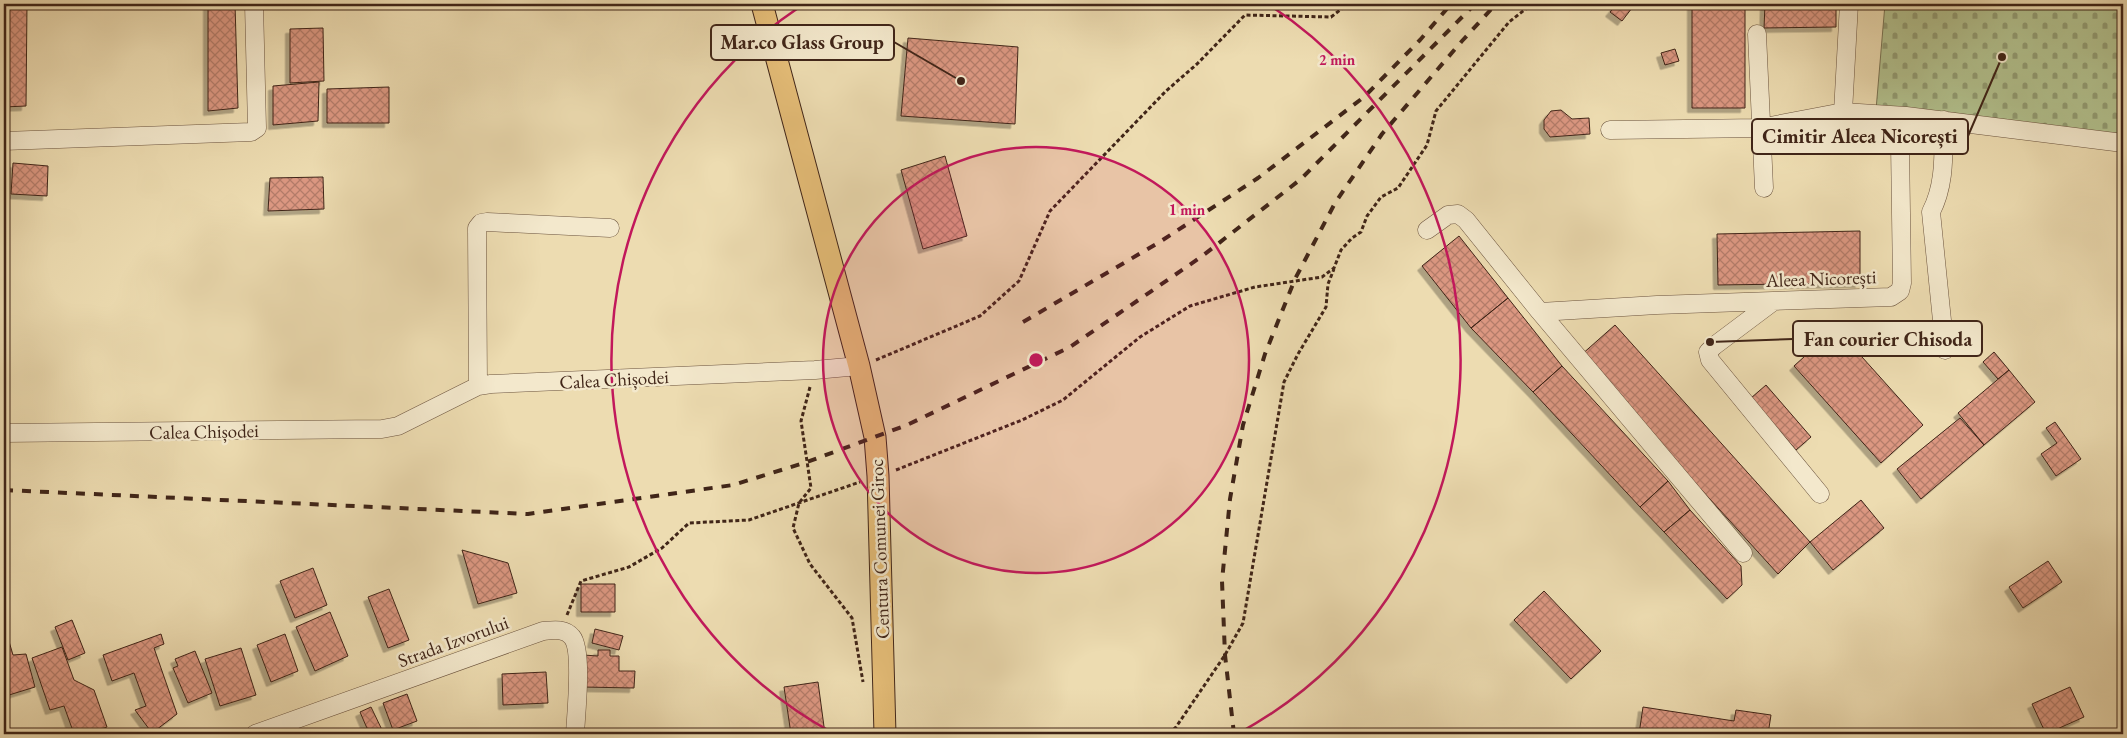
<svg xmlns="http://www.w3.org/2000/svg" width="2127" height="738" font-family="'EB Garamond',serif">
<defs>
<pattern id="cemetery-stones" width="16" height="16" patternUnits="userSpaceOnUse" patternTransform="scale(1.25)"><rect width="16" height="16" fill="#b3c28f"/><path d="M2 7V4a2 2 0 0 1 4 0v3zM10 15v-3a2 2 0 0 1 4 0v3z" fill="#939d74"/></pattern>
<pattern id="building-cross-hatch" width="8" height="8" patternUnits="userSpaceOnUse" patternTransform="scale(1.25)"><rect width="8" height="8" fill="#db9781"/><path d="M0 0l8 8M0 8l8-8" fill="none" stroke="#b37b69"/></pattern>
<filter id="shadow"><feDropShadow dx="-4.5" dy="4.5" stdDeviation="0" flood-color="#0004"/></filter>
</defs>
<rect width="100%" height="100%" fill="#eddcb1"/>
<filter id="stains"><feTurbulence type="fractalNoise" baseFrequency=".004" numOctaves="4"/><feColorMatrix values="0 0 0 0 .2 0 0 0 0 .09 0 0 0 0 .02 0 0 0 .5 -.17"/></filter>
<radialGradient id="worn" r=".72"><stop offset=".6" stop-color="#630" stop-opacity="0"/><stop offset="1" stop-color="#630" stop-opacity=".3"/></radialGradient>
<!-- cemetery -->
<path fill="url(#cemetery-stones)" stroke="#7a7454" d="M1885 4H2123V134L1876 110Z"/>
<!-- building -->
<path fill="url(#building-cross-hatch)" stroke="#402518" filter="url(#shadow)" d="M4 4H27L26 106 4 107Z
M208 4H235L238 108 208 111Z
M1617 4H1626L1632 8 1622 21 1610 12Z
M1692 4H1745V108H1692Z
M1765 4H1836V27L1764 28Z
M323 28 324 81 290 83V29Z
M908 38 1018 47 1015 124 901 116Z
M1675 49 1679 61 1665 65 1661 53Z
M319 82 318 121 273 125V86Z
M389 87V123H327V89Z
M1561 110 1572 119 1589 118 1590 134 1550 137 1544 129V120L1551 111Z
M945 156 967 236 923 249 901 170Z
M13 163 48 166 47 196 11 194Z
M323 177 324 209 268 211 270 178Z
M1860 231V283L1718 285 1717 234Z
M1459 236 1508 298 1471 328 1422 266Z
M1508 298 1562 366 1533 392 1471 328Z
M1615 325 1810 542 1778 574 1580 356Z
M1836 328 1923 425 1881 463 1794 366Z
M1994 352 2009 370 1998 379 1983 362Z
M1562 366 1668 481 1640 507 1533 392Z
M2009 370 2035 402 1984 445 1958 413Z
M1766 385 1811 437 1796 450 1751 398Z
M1960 418 1984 445 1921 499 1897 469Z
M2055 422 2081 459 2056 476 2041 454 2057 443 2046 428Z
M1668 481 1690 510 1664 532 1640 507Z
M1861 500 1884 528 1833 570 1810 542Z
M1690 510 1741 566 1742 585 1727 599 1664 532Z
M462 550 508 563 517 593 478 604Z
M2048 561 2062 582 2023 608 2009 587Z
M313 568 327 605 295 618 280 581Z
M581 584H615V612H581Z
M389 589 409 640 388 648 368 597Z
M1544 591 1601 651 1571 679 1514 620Z
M330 612 348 656 315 671 296 627Z
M72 620 85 653 68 660 55 627Z
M595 629 623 636 619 650 592 643Z
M161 634 164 644 154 648 177 714 152 733 135 710 146 706 134 673 112 681 103 655Z
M285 634 298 671 271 682 257 645Z
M8 638 13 655 26 654 35 687 9 695 4 678V639Z
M62 647 74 680 94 690 107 727 86 734H74L64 706 50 710 32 658Z
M241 648 256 695 220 706 205 659Z
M598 650H610V656H619V671H635L634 688 582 687 583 655 598 656Z
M195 651 212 693 188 703 173 668 178 666 175 659Z
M546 672 548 703 503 705 502 674Z
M818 682 825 734H791L784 687Z
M2070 687 2084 717 2046 734 2032 704Z
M407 694 417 721 393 730 383 703Z
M371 707 384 734H370L366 726 360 712Z
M1643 707 1734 721 1736 710 1771 715 1768 734H1639Z"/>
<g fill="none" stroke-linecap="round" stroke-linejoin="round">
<defs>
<path id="minor" d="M1757 34 1764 188
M1843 112 1849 4
M1944 120C1943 152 1946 183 1931 212L1945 350
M1610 130 1760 128 1843 112 1906 116 2123 143
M4 141 251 132 257 128 254 4
M1427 230 1448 215 1458 214 1466 220 1540 312 1743 553
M1774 301 1714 346 1708 352 1710 360 1820 494
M1540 312 1657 305 1891 297 1900 291 1902 283 1900 144 1906 116
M478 386 477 228 481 223 487 222 610 228
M4 433 382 429 398 426 478 386 491 384 815 370 859 366
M255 734 543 631C553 630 565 628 572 637 583 650 576 715 575 734"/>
<path id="major" d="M762 4 859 366 875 437 878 476 885 734"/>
</defs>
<!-- minor casing -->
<use href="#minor" stroke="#6b533e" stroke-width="19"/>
<!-- major casing -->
<use href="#major" stroke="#402518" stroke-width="23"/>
<!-- path -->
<path stroke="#402518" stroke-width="3" stroke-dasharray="4 2.5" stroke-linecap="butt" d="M876 360 980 316 1019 281 1050 211 1166 91 1197 64 1245 15 1331 17 1348 4
M810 387 801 421 811 488 799 503 793 528 810 564 852 618 863 682
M896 470 1022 420 1063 400 1140 337 1190 306 1255 287 1322 277 1334 268 1341 250 1352 238 1361 232 1367 216 1381 197 1398 188 1427 145 1436 111 1509 22 1532 4
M567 615 581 581 629 567 662 548 689 523 749 520 860 482
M1169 734 1176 727 1225 655 1243 623 1284 382 1298 354 1326 307 1328 284 1334 269"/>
<!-- minor -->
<use href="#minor" stroke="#f3e8cc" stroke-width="18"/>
<!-- major -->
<use href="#major" stroke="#e6be78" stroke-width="21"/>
<!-- rail -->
<path stroke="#402518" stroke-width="4" stroke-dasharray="9 9" stroke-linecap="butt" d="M1023 322 1158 243 1258 178 1364 97 1420 40 1451 4
M4 490 528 514 733 485 807 462 907 425 1070 347 1201 257 1301 179 1475 4
M1234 734 1225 655 1222 581 1230 499 1243 425 1265 354 1295 279 1335 203 1382 134 1462 41 1496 4"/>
</g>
<!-- distance rings -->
<circle cx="1036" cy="360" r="213" fill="#c2185b" fill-opacity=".12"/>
<g fill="none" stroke="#c2185b" stroke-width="2.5">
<circle cx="1036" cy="360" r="213"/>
<path d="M833 733A425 425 0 0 1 801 6M1271 6A425 425 0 0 1 1239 733"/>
</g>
<g text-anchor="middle" stroke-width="5" stroke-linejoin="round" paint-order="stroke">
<!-- street labels -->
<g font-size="19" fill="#402518" stroke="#f3e8cc">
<text transform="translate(1821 278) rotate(-2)" y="7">Aleea Nicorești</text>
<text transform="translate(614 379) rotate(-3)" y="7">Calea Chișodei</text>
<text transform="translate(204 431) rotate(-1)" y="7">Calea Chișodei</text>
<text transform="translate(879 549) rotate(-92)" y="7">Centura Comunei Giroc</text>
<text transform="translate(453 641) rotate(-20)" y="7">Strada Izvorului</text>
</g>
</g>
<circle cx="1036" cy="360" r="8" fill="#c2185b" stroke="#f3e8cc" stroke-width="2.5"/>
<g font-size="15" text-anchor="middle" font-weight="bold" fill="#c2185b" stroke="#f3e8cc" stroke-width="5" stroke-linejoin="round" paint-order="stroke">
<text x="1337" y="65">2 min</text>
<text x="1187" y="215">1 min</text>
</g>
<!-- callouts -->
<path fill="none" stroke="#402518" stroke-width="2" d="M961 81L894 42M2002 57L1968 136M1710 342L1793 339"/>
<g fill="#402518" stroke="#f3e8cc" stroke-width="2">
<circle cx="961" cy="81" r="5"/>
<circle cx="2002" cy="57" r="5"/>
<circle cx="1710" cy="342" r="5"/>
</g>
<g fill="#f3e8cc" stroke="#402518" stroke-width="2">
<rect x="711" y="25" width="183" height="35" rx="5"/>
<rect x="1752" y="119" width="216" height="35" rx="5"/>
<rect x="1793" y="321" width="189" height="35" rx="5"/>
</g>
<g font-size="20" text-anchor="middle" font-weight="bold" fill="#402518">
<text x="802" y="49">Mar.co Glass Group</text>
<text x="1860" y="143">Cimitir Aleea Nicorești</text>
<text x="1888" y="346">Fan courier Chisoda</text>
</g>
<!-- margin -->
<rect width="2127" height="738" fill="none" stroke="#eddcb1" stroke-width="20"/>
<rect x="5" y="5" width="2117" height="728" fill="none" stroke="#402518" stroke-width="2.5"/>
<rect x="10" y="10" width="2107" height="718" fill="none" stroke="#402518"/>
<rect width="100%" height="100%" filter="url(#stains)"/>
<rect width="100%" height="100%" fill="url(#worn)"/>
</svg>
